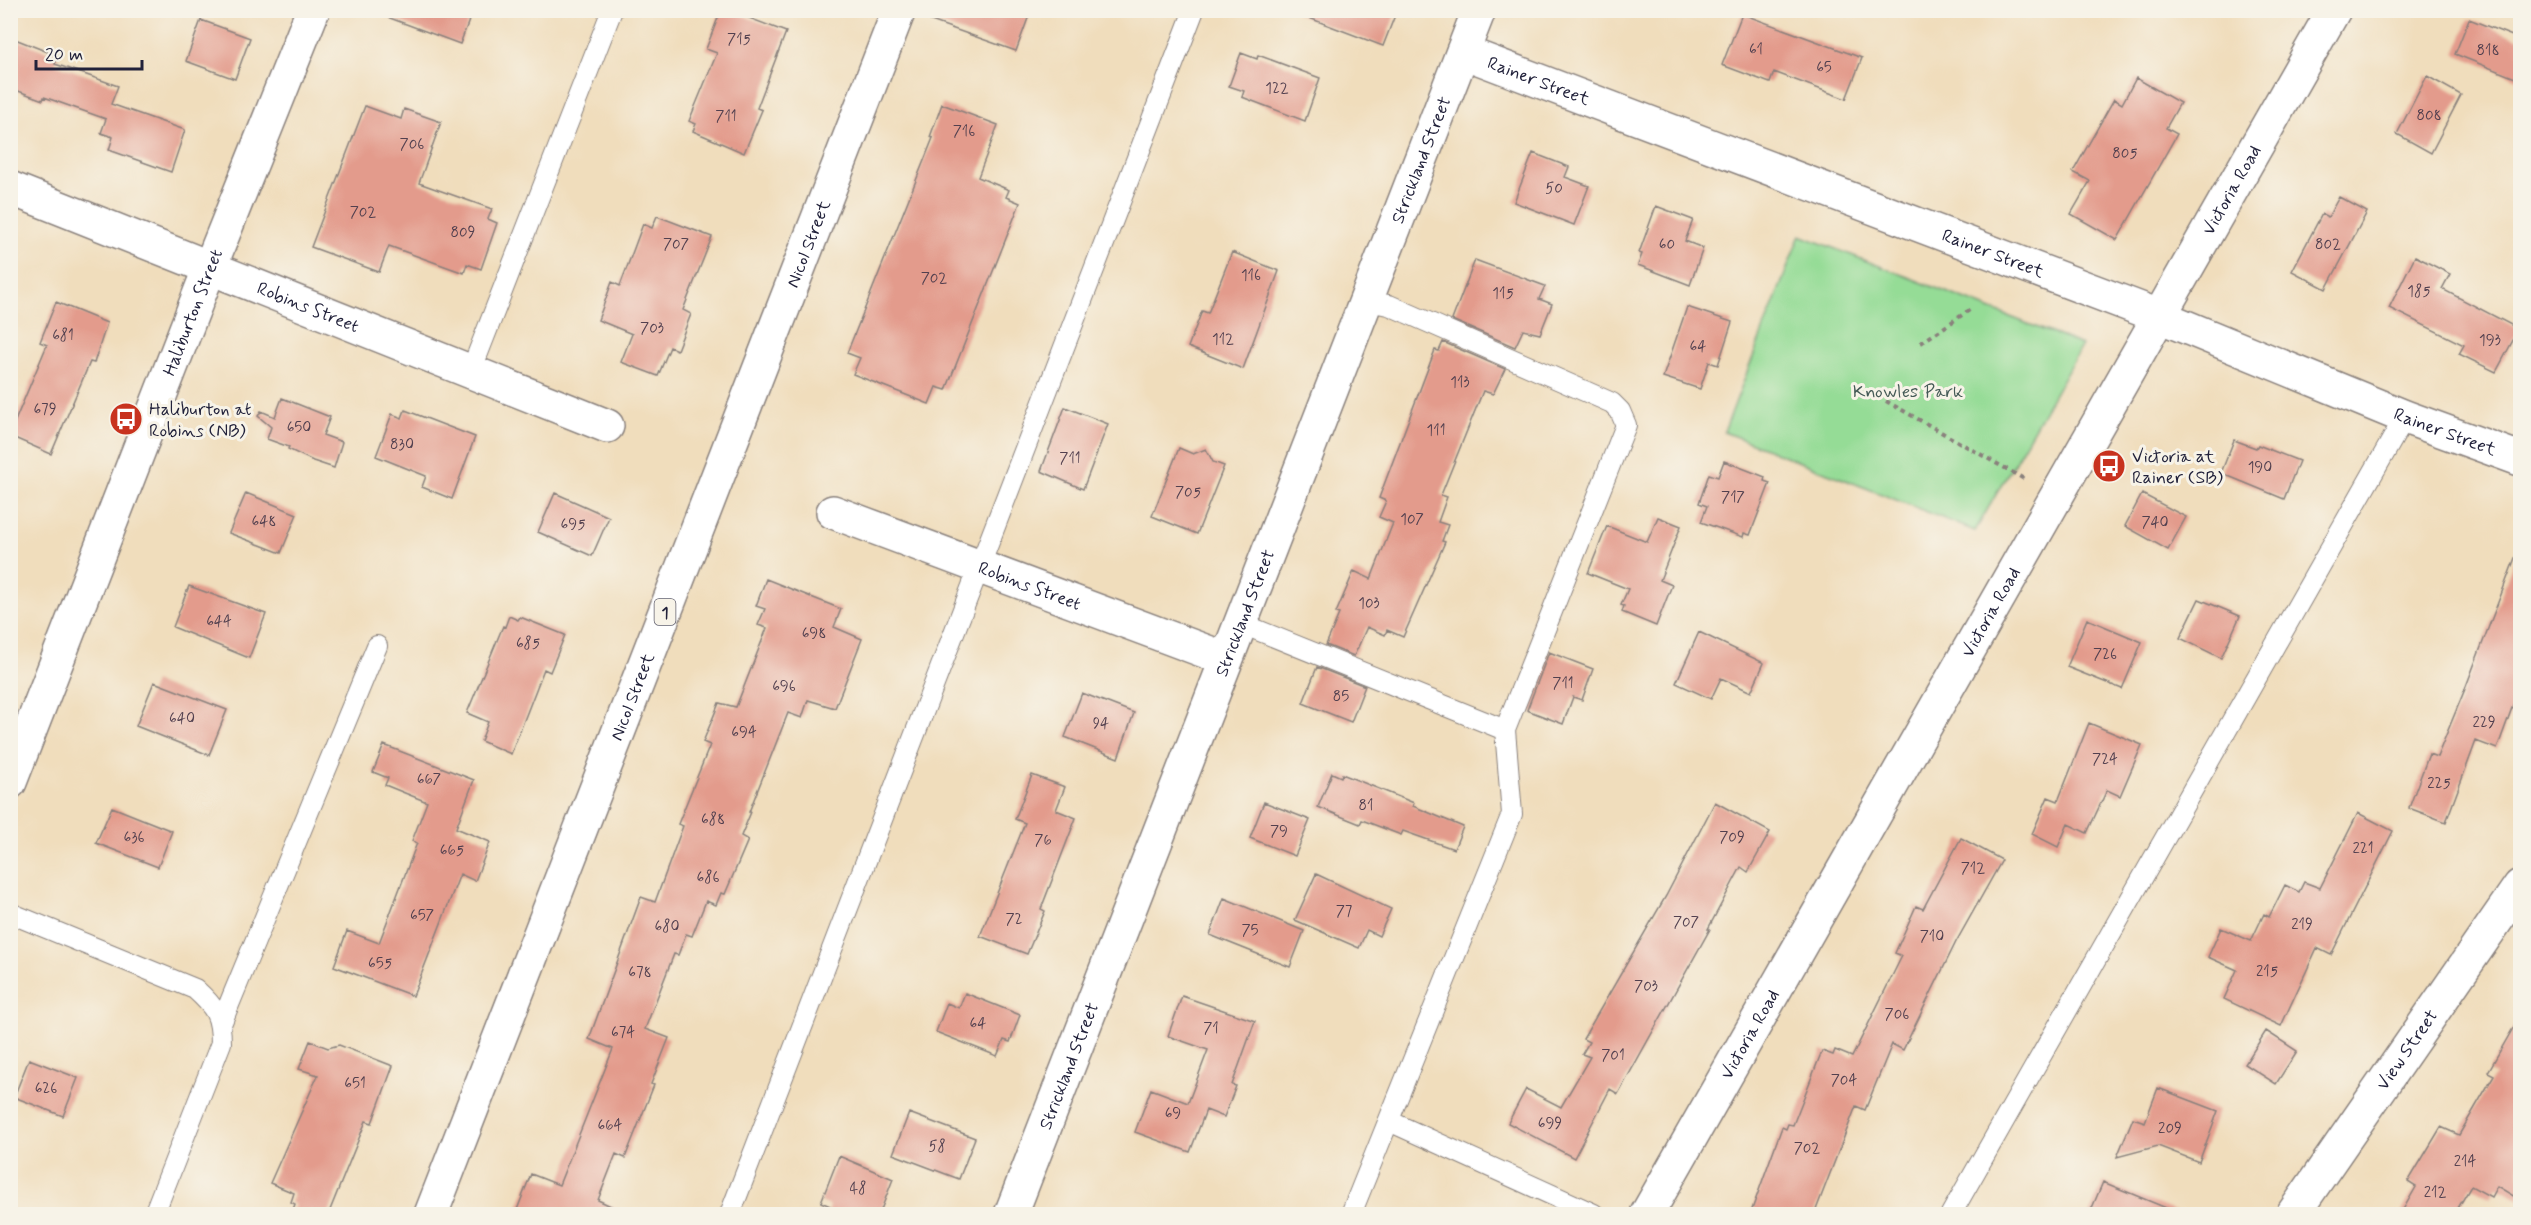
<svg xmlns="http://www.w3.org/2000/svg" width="2531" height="1225" font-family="Mynerve,sans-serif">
<rect width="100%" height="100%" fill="#f7f3e8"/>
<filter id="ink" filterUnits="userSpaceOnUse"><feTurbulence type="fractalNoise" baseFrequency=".0167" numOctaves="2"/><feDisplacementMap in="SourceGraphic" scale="12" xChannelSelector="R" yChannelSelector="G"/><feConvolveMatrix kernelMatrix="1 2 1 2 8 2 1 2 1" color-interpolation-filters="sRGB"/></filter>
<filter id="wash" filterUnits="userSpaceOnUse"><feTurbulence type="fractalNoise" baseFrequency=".008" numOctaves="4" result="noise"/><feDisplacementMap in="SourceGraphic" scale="24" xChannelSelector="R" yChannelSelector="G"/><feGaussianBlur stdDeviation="1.35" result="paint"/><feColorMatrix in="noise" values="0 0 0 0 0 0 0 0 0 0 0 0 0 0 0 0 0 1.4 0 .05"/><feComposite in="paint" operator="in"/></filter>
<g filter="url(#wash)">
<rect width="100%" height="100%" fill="#f0ddbc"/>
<!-- green -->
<path fill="#95dc96" stroke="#5c7f68" stroke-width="1.5" d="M1800 235 2082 345 1975 531 1724 432Z"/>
<g id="blocks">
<!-- building -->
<path fill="#e39b8c" d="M379 10H473L460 44 379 14Z
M721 10H728L786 32 757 108 762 110 744 153 693 131 696 124 689 121 717 53 706 49Z
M917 10H1031L1016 51 917 16Z
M1296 10H1397L1383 46 1296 13Z
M1742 14 1862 58 1846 99 1774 72 1770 83 1722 65Z
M2469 19 2520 39V80L2455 54Z
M201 20 250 38 235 79 186 61Z
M10 37 58 56 55 64 118 86 111 104 185 130 171 172 109 150 113 137 101 133 106 119 44 97 43 100 10 88Z
M1241 53 1257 59 1258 55 1320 78 1305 121 1242 97 1244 91 1229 86Z
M2427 76 2461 95 2431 153 2397 134Z
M2136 78 2180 103 2166 128 2177 134 2117 240 2071 214 2090 181 2073 172 2114 99 2122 104Z
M942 104 998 125 978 177 1009 190 1006 197 1020 203 946 390 936 387 929 404 853 374 860 358 847 353 933 138 930 137Z
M365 106 401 119 404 109 441 122 419 183 492 209 488 219 497 223 481 269 467 264 464 273 389 246 379 272 311 247Z
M1533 153 1569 167 1565 177 1589 186 1574 225 1514 202Z
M2339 197 2367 212 2326 289 2292 271 2322 214 2328 217Z
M1656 206 1693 220 1685 241 1703 248 1690 285 1638 265 1642 254 1639 253Z
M657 216 712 237 683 310 691 314 677 350 670 347 658 376 621 362 632 334 598 320 612 282 620 286 643 224 652 228Z
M1232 252 1279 271 1243 369 1188 347 1202 311 1208 313Z
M2415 256 2450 274 2442 289 2519 329 2496 372 2459 354 2464 345 2389 308Z
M1475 260 1545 286 1539 299 1552 304 1540 334 1523 330 1515 347 1452 320Z
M56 302 107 323 94 363 90 362 51 454 10 436V433L47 345 40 342Z
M1687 307 1732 322 1718 365 1709 362 1700 389 1663 377Z
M1443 342 1505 369 1493 394 1483 391 1441 495 1447 497 1438 522 1448 525 1442 541 1445 542 1403 637 1387 630 1385 635 1367 627 1354 656 1326 645 1339 614 1336 613 1354 571 1371 579 1393 523 1379 517 1386 501 1379 498 1435 350 1439 351Z
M282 398 330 417 323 435 342 442 334 468 313 461 288 449 289 447 267 439 271 427 258 416 261 411 275 417Z
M1065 407 1108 424 1083 489 1041 471Z
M405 410 475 437 452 499 422 487 426 476 376 456 392 414 402 418Z
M2234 440 2256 448 2258 445 2299 461 2284 499 2221 473Z
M1179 448 1193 454 1206 449 1213 462 1224 466 1197 534 1152 516Z
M1724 461 1765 477 1764 481 1770 483 1750 535 1744 533 1743 537 1701 522 1707 506 1699 503 1709 474 1718 477Z
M246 493 297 514 281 553 229 533Z
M555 493 609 517 592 556 538 532Z
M2142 494 2186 517 2168 550 2125 526Z
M1658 517 1681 526 1660 580 1672 585 1656 626 1622 612 1624 606 1621 605 1628 589 1588 573 1607 526 1647 542Z
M2518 550 2520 551V686L2497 749 2476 741 2446 822 2409 808 2429 754 2437 757 2465 689Z
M766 579 841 609 834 627 862 639 835 708 808 700 802 718 788 713 749 812H751L741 836 748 840 725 894 721 893 716 905 706 901 692 936 686 934 678 955 674 954 645 1029 669 1038 651 1084 654 1085 625 1158 616 1154 598 1200 630 1215H515L531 1174 559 1185 613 1049 589 1039 641 897 655 902 683 826 678 824 710 745 703 742 719 703 736 707 767 628 758 625 765 609 756 606Z
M189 586 266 614 249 658 173 627Z
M2199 599 2240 616 2221 658 2180 638Z
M509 616 518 620 520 617 565 635 550 672 544 669 511 754 481 741 488 722 467 713 503 626 505 627Z
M2087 619 2142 642 2122 689 2067 667Z
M1699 632 1764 663 1751 692 1721 678 1711 699 1676 683Z
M1549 652 1593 669 1582 700 1573 697 1563 724 1527 710Z
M1317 667 1365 686 1351 722 1303 703Z
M154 682 227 710 209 755 136 726Z
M1082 693 1134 713 1118 758 1065 737Z
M2089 723 2142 745 2120 796 2107 790 2087 833 2068 824 2058 847 2032 834 2048 797 2058 801Z
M384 745 474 780 456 828 490 842 475 881 460 874 413 996 334 966 347 931 379 943 417 843 412 841 427 802 385 785 388 778 373 772Z
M1332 773 1341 777 1342 774 1414 803 1413 806 1463 827 1454 849 1403 831 1401 835 1362 820 1360 824 1318 807Z
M1032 775 1065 787 1056 810 1076 818 1041 909 1045 911 1027 954 980 936 1025 823 1015 819Z
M1264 802 1310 820 1295 856 1250 838Z
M1715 802 1770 832 1748 872 1741 867 1708 929H1710L1618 1094 1610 1089 1574 1158 1508 1123 1526 1089 1561 1107 1590 1057 1582 1054 1589 1042 1583 1039 1666 896Z
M112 807 172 831 158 867 96 843Z
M2358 813 2393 831 2331 955 2317 948 2281 1026 2224 999 2237 970 2208 957 2221 928 2251 941 2264 914 2269 917 2285 885 2299 892 2304 882 2320 888Z
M1961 838 2002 860 1956 942 1903 1050 1892 1044 1865 1110 1856 1106 1814 1215H1750L1782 1127 1786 1129 1788 1124 1793 1125 1822 1051 1833 1055 1835 1050 1852 1057 1902 956 1895 953 1916 906 1923 909Z
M1316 874 1391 909 1379 936 1367 930 1359 948 1295 920Z
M1224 898 1304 931 1290 967 1210 935Z
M965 993 1020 1015 1010 1042 1004 1040 997 1056 936 1032 947 1003 959 1008Z
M1182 996 1255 1021 1232 1085 1236 1086 1224 1117 1206 1110 1190 1152 1135 1132 1151 1089 1188 1103 1208 1050 1168 1036Z
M2520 1016V1200L2497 1186 2491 1197 2471 1186 2454 1215H2400L2416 1187 2408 1182 2441 1127 2459 1135 2494 1075 2488 1072Z
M2266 1031 2297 1051 2276 1084 2245 1064Z
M310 1041 328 1048 339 1045 393 1066 372 1123 366 1121 328 1215H291L295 1204 291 1202 294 1193 270 1183 318 1075 299 1069Z
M29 1059 78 1078 63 1116 14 1097Z
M2158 1088 2218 1111 2199 1162 2158 1146 2117 1157 2133 1118 2145 1122Z
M909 1113 975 1138 959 1179 893 1154Z
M839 1156 893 1179 879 1215H827L830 1206 821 1202Z
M2103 1182 2181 1214V1215H2089Z"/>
</g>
</g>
<g filter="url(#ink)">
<use href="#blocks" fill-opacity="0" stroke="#89807c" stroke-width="1.5"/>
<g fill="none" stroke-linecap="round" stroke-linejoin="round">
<defs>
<path id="lane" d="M471 371 612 10
M1240 623 1505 730 1626 425 1620 411 1612 403 1389 305 1365 301
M10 913 195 989C215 1007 221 1015 221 1043L154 1214
M221 1024 377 646
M1389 1121 1594 1214
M730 1214 1194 10
M1351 1214 1512 814 1505 730
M1951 1214 2405 417"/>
<g id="street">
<path id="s1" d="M1463 52 2159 316 2405 417 2520 459"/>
<path id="s2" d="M10 188 607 426"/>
<path id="s3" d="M833 512 1226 659"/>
<path id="s4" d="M10 782 210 267 313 10"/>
<path id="s5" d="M1011 1214 1479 10"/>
<path id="s6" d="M2293 1214 2520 886"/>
</g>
<g id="secondary">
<path id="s7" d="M1647 1214 2334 10"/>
</g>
<g id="highway">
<path id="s8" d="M431 1214 899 10"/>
</g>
</defs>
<!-- lane casing -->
<use href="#lane" stroke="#89807c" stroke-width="22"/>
<!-- street casing -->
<use href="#street" stroke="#89807c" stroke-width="36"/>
<!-- secondary casing -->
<use href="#secondary" stroke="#89807c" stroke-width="36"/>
<!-- highway casing -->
<use href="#highway" stroke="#89807c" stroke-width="36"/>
<!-- path -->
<path stroke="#89807c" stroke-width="4" stroke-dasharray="4.5 4.5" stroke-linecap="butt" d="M1921 343 1971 309
M1886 401 2026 480"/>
<!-- lane -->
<use href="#lane" stroke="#fff" stroke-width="20"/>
<!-- street -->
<use href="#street" stroke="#fff" stroke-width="33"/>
<!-- secondary -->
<use href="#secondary" stroke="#fff" stroke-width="33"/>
<!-- highway -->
<use href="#highway" stroke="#fff" stroke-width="33"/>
</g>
</g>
<!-- icons -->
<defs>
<symbol id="bus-disc" viewBox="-11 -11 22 22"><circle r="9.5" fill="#c8321e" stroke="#f7f3e8"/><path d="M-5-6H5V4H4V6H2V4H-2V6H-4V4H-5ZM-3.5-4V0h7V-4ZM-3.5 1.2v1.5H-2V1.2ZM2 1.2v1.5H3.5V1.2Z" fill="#fff"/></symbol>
</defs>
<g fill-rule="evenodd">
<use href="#bus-disc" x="107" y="400" width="38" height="38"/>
<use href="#bus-disc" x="2090" y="447" width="38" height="38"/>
</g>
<g text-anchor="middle" stroke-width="6" stroke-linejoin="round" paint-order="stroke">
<!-- number labels -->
<g font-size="15" fill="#52404f">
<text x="739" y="44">715</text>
<text x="1756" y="54">61</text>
<text x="2488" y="55">818</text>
<text x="1824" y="72">65</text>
<text x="1277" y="93">122</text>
<text x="2429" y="120">808</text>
<text x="726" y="121">711</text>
<text x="964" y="136">716</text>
<text x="412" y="149">706</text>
<text x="2125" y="158">805</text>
<text x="1554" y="193">50</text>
<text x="363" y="217">702</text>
<text x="463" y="237">809</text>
<text x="676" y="249">707</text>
<text x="1667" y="249">60</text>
<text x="2328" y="249">802</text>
<text x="1251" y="280">116</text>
<text x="934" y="283">702</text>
<text x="2419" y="296">185</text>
<text x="1503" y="298">115</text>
<text x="652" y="333">703</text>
<text x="63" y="340">681</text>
<text x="1223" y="344">112</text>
<text x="2490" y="345">193</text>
<text x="1698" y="351">64</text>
<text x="1460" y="387">113</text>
<text x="45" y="414">679</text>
<text x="299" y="432">650</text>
<text x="1436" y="435">111</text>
<text x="402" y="449">830</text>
<text x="1070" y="463">711</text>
<text x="2260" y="472">190</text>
<text x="1188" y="497">705</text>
<text x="1733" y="502">717</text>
<text x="1412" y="524">107</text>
<text x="264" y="526">648</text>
<text x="2155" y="527">740</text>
<text x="573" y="529">695</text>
<text x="1369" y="608">103</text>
<text x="219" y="626">644</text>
<text x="814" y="638">698</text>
<text x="528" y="648">685</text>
<text x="2105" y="659">726</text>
<text x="1563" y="688">711</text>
<text x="784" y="691">696</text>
<text x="1341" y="701">85</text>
<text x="182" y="723">640</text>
<text x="2484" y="727">229</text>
<text x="1101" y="728">94</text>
<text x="744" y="737">694</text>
<text x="2105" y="764">724</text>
<text x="429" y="784">667</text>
<text x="2439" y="788">225</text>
<text x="1366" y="810">81</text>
<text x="713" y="824">688</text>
<text x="1279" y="836">79</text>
<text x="134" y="842">636</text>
<text x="1732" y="842">709</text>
<text x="1043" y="845">76</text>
<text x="2363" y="853">221</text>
<text x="452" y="855">665</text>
<text x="1973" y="873">712</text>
<text x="708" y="882">686</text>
<text x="1344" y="916">77</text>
<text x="422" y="920">657</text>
<text x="1014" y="924">72</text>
<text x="1686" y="927">707</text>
<text x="2302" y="929">219</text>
<text x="667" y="931">680</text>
<text x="1250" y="935">75</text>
<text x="1932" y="941">710</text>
<text x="380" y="968">655</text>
<text x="2267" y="976">215</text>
<text x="640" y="977">678</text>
<text x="1646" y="991">703</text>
<text x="1897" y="1019">706</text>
<text x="978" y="1028">64</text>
<text x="1211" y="1033">71</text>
<text x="623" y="1037">674</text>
<text x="1613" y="1060">701</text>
<text x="1844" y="1085">704</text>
<text x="355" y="1088">651</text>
<text x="46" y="1093">626</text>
<text x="1173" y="1118">69</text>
<text x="1550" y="1128">699</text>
<text x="610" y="1130">664</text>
<text x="2170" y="1133">209</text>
<text x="937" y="1151">58</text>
<text x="1807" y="1153">702</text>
<text x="2465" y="1166">214</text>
<text x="858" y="1193">48</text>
<text x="2435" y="1197">212</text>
</g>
<!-- shield labels -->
<rect fill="#f7f3e8" stroke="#62616f" stroke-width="1.5" x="654.5" y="599" width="21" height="26" rx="4.5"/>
<g font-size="16" font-weight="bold" fill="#22223b">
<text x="665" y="618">1</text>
</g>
<!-- street labels -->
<g font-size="18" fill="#22223b" stroke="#f7f3e8">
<text dy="6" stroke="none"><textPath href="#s1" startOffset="81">Rainer Street</textPath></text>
<text dy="6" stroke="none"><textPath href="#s5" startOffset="1131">Strickland Street</textPath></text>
<text dy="6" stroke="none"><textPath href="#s7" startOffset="1179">Victoria Road</textPath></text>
<text dy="6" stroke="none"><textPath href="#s8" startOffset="1041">Nicol Street</textPath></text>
<text dy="6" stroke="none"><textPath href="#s1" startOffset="567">Rainer Street</textPath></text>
<text dy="6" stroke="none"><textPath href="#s2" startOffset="321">Robins Street</textPath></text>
<text dy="6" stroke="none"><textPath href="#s4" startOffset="504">Haliburton Street</textPath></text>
<text dy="6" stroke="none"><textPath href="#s1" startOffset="1053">Rainer Street</textPath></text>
<text dy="6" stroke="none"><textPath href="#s3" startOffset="210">Robins Street</textPath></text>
<text dy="6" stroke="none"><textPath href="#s5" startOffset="645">Strickland Street</textPath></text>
<text dy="6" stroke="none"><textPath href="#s7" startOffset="693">Victoria Road</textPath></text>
<text dy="6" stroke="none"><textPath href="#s8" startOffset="555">Nicol Street</textPath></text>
<text dy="6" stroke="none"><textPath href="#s7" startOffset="207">Victoria Road</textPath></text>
<text dy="6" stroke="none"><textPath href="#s6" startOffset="200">View Street</textPath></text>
<text dy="6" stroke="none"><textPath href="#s5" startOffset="159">Strickland Street</textPath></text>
</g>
<!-- park labels -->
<g font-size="18" fill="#445a56" stroke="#f7f3e8">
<text x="1908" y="397">Knowles Park</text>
</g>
<!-- poi labels -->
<g font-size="18" fill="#22223b" stroke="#f7f3e8" text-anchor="start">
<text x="149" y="415">Haliburton at<tspan x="149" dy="21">Robins (NB)</tspan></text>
<text x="2132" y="462">Victoria at<tspan x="2132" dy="21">Rainer (SB)</tspan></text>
</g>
</g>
<!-- margin -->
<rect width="2531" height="1225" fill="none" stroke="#f7f3e8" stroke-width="36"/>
<!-- scale -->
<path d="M36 60v9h106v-9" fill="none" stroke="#22223b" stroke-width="3"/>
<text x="45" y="60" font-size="18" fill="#22223b" stroke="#f7f3e8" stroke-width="4.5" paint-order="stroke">20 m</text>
</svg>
